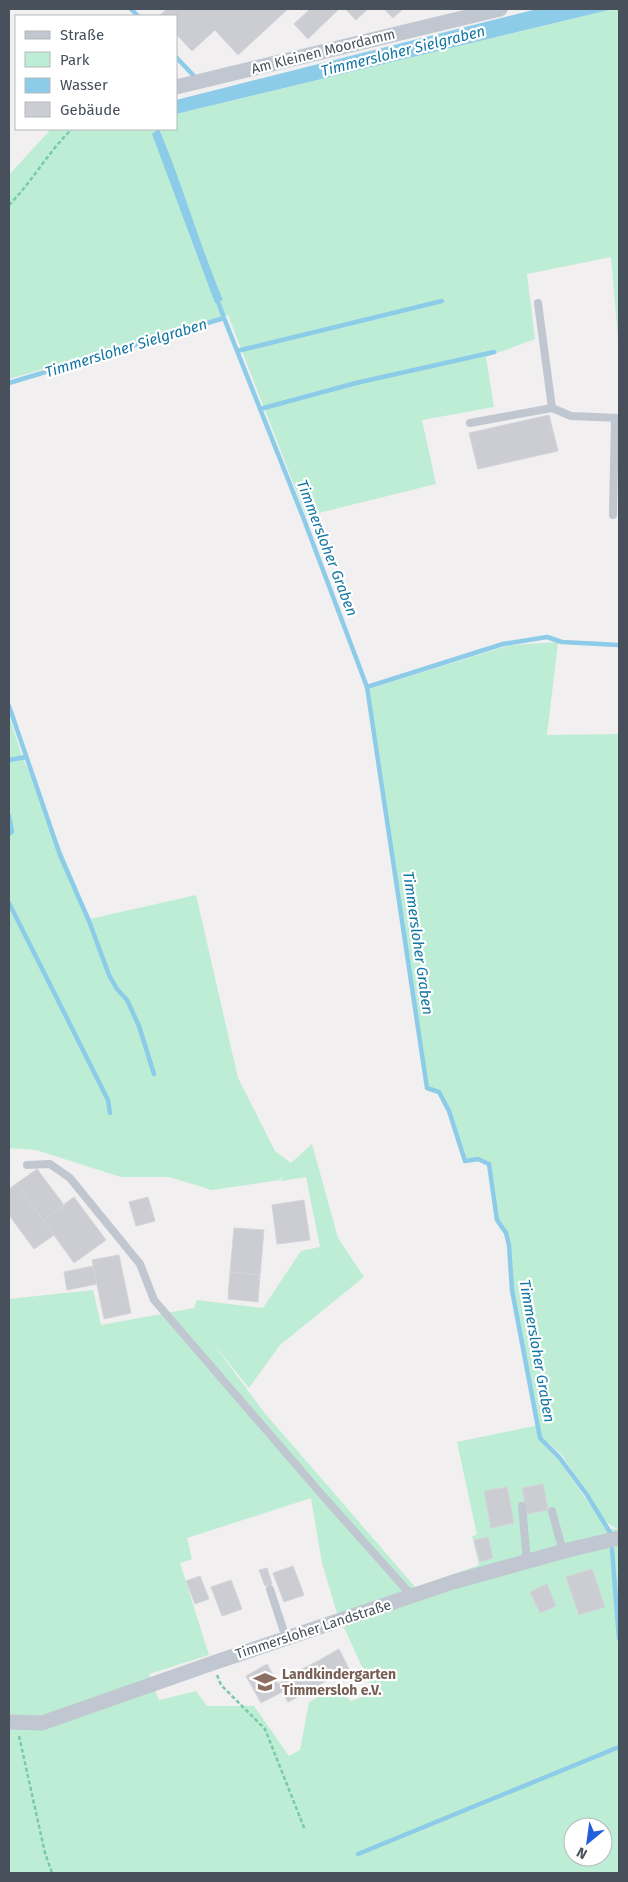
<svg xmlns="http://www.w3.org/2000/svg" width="628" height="1882" font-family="'Fira Sans',sans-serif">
<rect width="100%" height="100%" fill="#f1efef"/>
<!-- green -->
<path fill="#beedd5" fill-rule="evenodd" d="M613 9H619V350L611 257 527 274 535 339 486 357 494 407 422 420 436 484 306 516 228 315 9 379V175L51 129H176V114Z
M558 642 547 735 619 734V1873H9V1299L93 1290 101 1325 194 1308 197 1300 263 1308 301 1251 320 1247 306 1177 281 1181 283 1176 280 1180 212 1190 169 1177H121L36 1150 9 1148V715L21 753 90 919 196 895 238 1078 275 1151 291 1163 312 1144 338 1238 364 1277 280 1345 249 1388 212 1342 263 1411 416 1588 479 1565 472 1536 477 1535 457 1442 539 1425 513 1290 511 1246 507 1232 499 1220 489 1164 478 1158 465 1159 450 1110 440 1091 428 1088 369 689 510 645ZM544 1439 562 1455 603 1520 617 1529H607ZM311 1498 322 1563 336 1610 374 1693 351 1701 335 1688 309 1702 300 1750 289 1756 254 1706H207L196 1691 159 1700 149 1674 209 1655 180 1563 192 1559 187 1538ZM573 1827H603V1857H573Z"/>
<!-- water -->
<path fill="#8dcce8" d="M537 9H613L176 114V100Z
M159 129C183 185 199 244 223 300L215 303 152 134Z"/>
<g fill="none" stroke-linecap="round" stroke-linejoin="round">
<!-- stream -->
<path stroke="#8dcce8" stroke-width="4.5" d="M131 9 138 16
M176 57 193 75
M224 318 303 517 367 687 427 1088 439 1092 449 1111 465 1161 478 1159 489 1164 497 1220 506 1233 509 1245 512 1290 540 1438 559 1457 587 1495 611 1534
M237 351 442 301
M9 383 224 318 217 299
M260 409 356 383 494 352
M367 687 503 644 547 637 562 642 619 645
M9 706 60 855 89 921 109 975 117 989 127 1000 139 1026 154 1074
M9 760 26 757
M9 816 12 832 9 834
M9 903 108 1100 110 1113
M612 1549 619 1639
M358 1854 619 1747"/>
</g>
<!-- building -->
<path fill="#cccdd3" stroke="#d3d4da" d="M167 9H288L238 55 215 30 192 51 176 34V16H159Z
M310 9H339L308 39 294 24Z
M345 9H368L356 20Z
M384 9H403L393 18Z
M549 415 558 451 478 469 469 433Z
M37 1169 64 1205 43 1220 16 1184Z
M16 1184 54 1235 34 1249 9 1215V1189Z
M74 1197 106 1240 74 1263 43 1220Z
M148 1197 155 1221 136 1226 129 1202Z
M304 1200 310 1240 277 1244 272 1205Z
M234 1228 264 1230 260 1275 230 1272Z
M119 1255 131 1313 104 1319 92 1260Z
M93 1266 97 1284 67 1290 64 1272Z
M230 1272 260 1275 258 1302 228 1299Z
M543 1484 548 1510 527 1514 522 1488Z
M507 1487 514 1523 491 1528 484 1491Z
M488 1537 493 1558 480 1562 474 1540Z
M293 1566 304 1595 284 1602 273 1573Z
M267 1568 272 1584 265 1586 259 1570Z
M592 1569 605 1607 579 1615 566 1577Z
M200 1576 209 1599 195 1604 186 1581Z
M231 1580 242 1609 222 1616 211 1587Z
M547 1584 556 1606 540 1613 530 1592Z
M339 1649 349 1669 326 1681 316 1662Z
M316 1662 326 1681 309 1691 298 1671Z
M267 1664 278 1684 299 1672 309 1691 288 1702 282 1692 261 1703 246 1676Z"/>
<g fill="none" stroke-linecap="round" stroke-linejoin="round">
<!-- path -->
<path stroke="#78caaa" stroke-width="2.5" stroke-dasharray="4 2.5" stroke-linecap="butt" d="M9 205C32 182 48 152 72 129
M217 1675 221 1685 265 1729 305 1830
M19 1736 45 1853 52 1873"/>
<!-- lane -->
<path stroke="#c0c7d0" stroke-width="8" d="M538 303 552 408
M470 423 552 408 571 416 619 418
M613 515 615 418
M27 1165 50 1164 70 1178 140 1264 154 1300 323 1496 412 1596
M522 1506 527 1562
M552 1511 563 1552
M270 1589 286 1638"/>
<!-- street -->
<path stroke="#c0c7d0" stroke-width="15" d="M176 87 500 9
M9 1722 42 1723 213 1663 453 1582 568 1550 619 1538"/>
</g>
<!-- icons -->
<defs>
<symbol id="school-bare" viewBox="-9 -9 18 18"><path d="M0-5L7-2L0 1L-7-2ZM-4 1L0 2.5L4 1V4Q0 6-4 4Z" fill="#8d6e63" stroke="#fff" stroke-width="2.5" paint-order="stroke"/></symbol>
</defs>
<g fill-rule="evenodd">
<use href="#school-bare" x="249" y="1666" width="32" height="32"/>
</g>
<g text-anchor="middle" stroke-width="4.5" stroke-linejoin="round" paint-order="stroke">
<!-- street labels -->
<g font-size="14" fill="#47505b" stroke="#fff">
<text transform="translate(323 51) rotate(-14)" y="5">Am Kleinen Moordamm</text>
<text transform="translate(313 1629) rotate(-18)" y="5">Timmersloher Landstraße</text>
</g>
<!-- education labels -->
<g font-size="14" font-weight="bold" fill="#785e54" stroke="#fff" text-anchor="start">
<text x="282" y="1679">Landkindergarten<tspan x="282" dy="16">Timmersloh e.V.</tspan></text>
</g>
<!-- water labels -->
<g font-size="15" font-style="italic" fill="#1276a4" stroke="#fff">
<text transform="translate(403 51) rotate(-14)" y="5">Timmersloher Sielgraben</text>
<text transform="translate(126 348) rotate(-17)" y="5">Timmersloher Sielgraben</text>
<text transform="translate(327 548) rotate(69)" y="5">Timmersloher Graben</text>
<text transform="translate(418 943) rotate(82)" y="5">Timmersloher Graben</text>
<text transform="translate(537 1351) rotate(80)" y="5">Timmersloher Graben</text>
</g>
</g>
<!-- border -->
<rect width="628" height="1882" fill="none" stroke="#47505b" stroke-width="20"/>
<!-- legend -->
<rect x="15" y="15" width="162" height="115" fill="#ffffff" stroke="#b5b9bd"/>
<rect x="25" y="31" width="25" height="8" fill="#c0c7d0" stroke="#b5b9bd"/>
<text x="60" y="40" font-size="15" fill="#47505b">Straße</text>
<rect x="25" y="52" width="25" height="15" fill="#beedd5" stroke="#b5b9bd"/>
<text x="60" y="65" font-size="15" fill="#47505b">Park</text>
<rect x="25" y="78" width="25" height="15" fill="#8dcce8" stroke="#b5b9bd"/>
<text x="60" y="90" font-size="15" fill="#47505b">Wasser</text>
<rect x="25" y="102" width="25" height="15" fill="#cccdd3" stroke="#b5b9bd"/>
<text x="60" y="115" font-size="15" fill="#47505b">Gebäude</text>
<!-- north arrow -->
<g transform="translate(588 1842) rotate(209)"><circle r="24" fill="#ffffff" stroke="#b5b9bd"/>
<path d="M0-4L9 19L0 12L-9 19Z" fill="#205eda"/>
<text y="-8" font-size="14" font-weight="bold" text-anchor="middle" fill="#47505b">N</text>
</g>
</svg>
